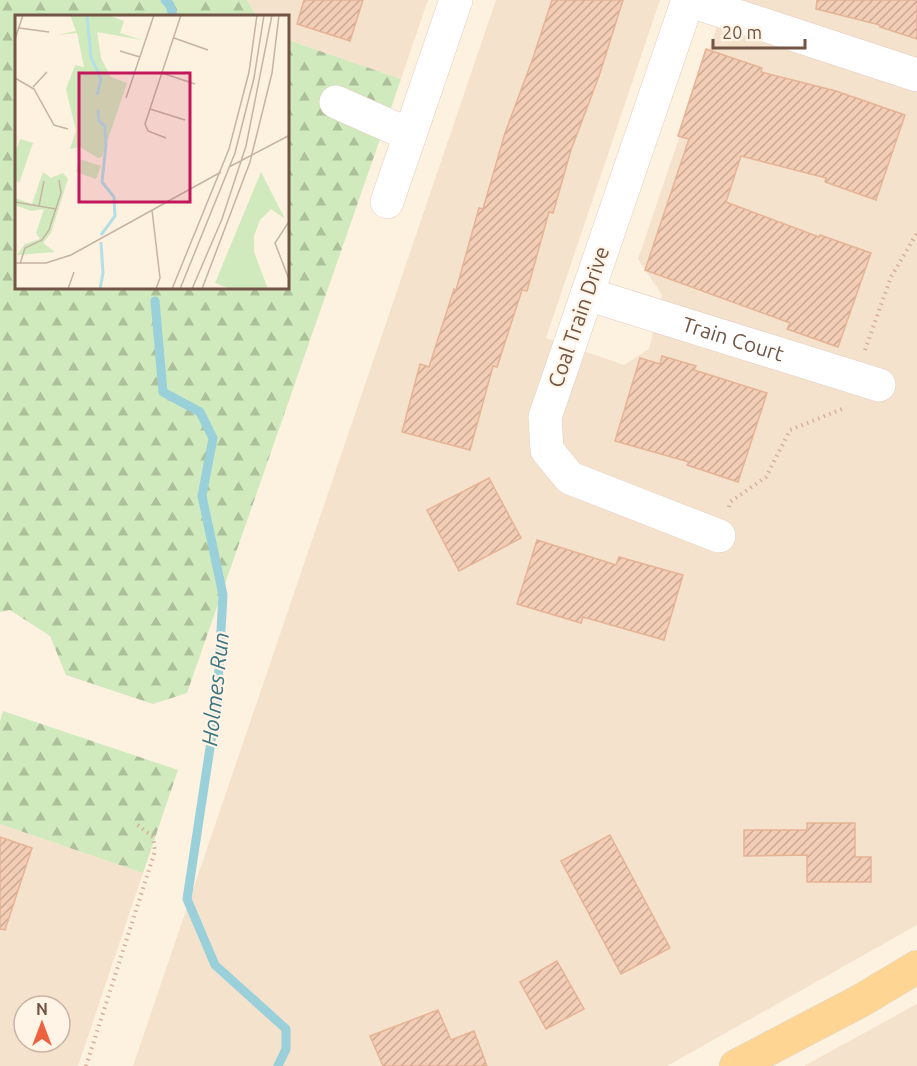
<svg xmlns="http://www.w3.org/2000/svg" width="917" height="1066" font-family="Ubuntu,sans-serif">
<defs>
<pattern id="forest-firs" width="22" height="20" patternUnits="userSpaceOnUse" patternTransform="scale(1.5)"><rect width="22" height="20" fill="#d0eabd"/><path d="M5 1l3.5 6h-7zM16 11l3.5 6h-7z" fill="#adc09b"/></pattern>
<pattern id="building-hatch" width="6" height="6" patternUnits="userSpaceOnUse" patternTransform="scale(1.5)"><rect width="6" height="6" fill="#f3cdb5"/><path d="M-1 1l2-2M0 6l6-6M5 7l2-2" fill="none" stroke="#c9a995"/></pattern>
</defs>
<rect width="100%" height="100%" fill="#fdf1df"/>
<!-- residential -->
<path fill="#f5e2cd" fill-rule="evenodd" d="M247 0H428L401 79 288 40V16H256Z
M496 0H660L546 338 624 365 649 349 662 295 638 259 726 0H917V925L667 1066H133Z
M0 824 143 873 78 1066H0ZM24 1006H60V1042H24Z
M917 1004V1066H804Z"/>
<!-- forest -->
<path fill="url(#forest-firs)" d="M0 0H247L256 16H16V288H288V40L401 79 187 693 153 704 66 675 50 636 10 610 0 612Z
M3 711 178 770 143 873 0 824V721Z"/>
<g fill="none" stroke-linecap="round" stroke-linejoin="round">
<!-- stream -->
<path stroke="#99d0d9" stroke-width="9" d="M165 0 170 5 173 16
M155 301 163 392 200 412 213 438 202 496 223 595 217 702 187 899 215 965 286 1029V1049L278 1066"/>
</g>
<!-- building -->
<path fill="url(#building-hatch)" stroke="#e6b395" stroke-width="1.5" d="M304 0H363L350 41 297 24Z
M552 0H623L599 76 571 150 553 213 549 212 527 291 522 290 497 367 493 366 470 450 402 432 420 364 429 367 454 289 456 290 479 208 483 209 505 133 533 58Z
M817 0H917V39L880 27V25L816 9Z
M706 49 762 68 761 72 836 91 905 115 876 200 825 182 826 178 741 156 726 202 819 237 820 235 871 253 838 347 787 329 790 323 645 270 689 139 678 136Z
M662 356 696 366 694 370 767 393 738 482 687 465 689 462 615 441 640 358 660 364Z
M489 478 521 538 459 571 427 510Z
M537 540 616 565 619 557 683 575 664 640 583 617 581 623 517 604Z
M807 823H855V857H871V882H807V855L744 856V830H807Z
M610 835 670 948 621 974 561 861Z
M0 837 32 848 5 930 0 929Z
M557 961 584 1009 546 1029 520 982Z
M438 1010 451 1040 474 1031 487 1066H383L370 1036Z"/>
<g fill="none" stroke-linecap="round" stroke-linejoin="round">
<defs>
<g id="minor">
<path d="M688 0 545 417 547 450 570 478 719 536"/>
<path d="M688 0 917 75"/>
<path d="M336 102 410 135"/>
<path d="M387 202 456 0"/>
<path id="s1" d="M587 294 879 385"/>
</g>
<path id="major" d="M736 1066 862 1000 917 967"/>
</defs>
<!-- minor casing -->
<use href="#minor" stroke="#e3cebe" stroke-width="34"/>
<!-- major casing -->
<use href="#major" stroke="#ddd6d3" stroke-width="34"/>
<!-- path -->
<path stroke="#d7b099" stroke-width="4" stroke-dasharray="1.5 4.5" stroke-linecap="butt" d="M865 350 891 277 917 233
M729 507 730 502 766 477 790 430 842 409 844 407
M86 1066 155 851 153 837 134 822"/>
<!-- minor -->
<use href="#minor" stroke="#fff" stroke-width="33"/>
<!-- major -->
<use href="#major" stroke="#ffd594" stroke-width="33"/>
</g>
<g text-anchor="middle" stroke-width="4.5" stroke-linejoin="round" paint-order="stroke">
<!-- street labels -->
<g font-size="21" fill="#735546" stroke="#fff4e5">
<text transform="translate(579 317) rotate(-71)" y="7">Coal Train Drive</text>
<text dy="7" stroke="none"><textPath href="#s1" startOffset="153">Train Court</textPath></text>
</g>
<!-- water labels -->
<g font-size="22" font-style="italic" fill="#3c7781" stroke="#fff4e5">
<text transform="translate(215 689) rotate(-84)" y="8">Holmes Run</text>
</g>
</g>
<!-- overview -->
<g transform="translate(15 15)">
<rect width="274" height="274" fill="#fdf1df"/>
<path d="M55 0H93L109 6 105 18 127 25 82 17 86 43 96 62 112 68 87 142 83 143 65 132 55 134 61 116 51 74 60 50 69 52 62 18 42 20 61 16ZM5 124 18 128 4 168 0 164V138ZM64 144 86 151 81 164 61 157ZM28 157 36 163 48 158 53 164 36 218 28 228 40 237 2 240 10 229 25 224 21 218 29 194 16 196 0 190V183L17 189ZM246 157 270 204 256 194 245 205 239 221V237L253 274H215L200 268Z" fill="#d0eabd"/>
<path d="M31 167 42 176 37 190 26 187Z" fill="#d0eabd"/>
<path fill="none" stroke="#b3e0e6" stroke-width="3" d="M72 0 76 42 86 64 82 80M83 95 84 106 90 111 91 130 87 167 99 182 100 201 86 220M85 274 88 258 86 227"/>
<path fill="none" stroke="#c6b3a2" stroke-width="1.5" d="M4 13 34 17M159 23 193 35M0 24 8 0M105 36 125 42M147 58 180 69M0 63 19 74 39 110 53 114M18 72 32 57M111 83 139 0M135 94 170 105M151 123 133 116 130 109 166 0M214 152 275 120M0 187 41 194M24 191 29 166M137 195 145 263 141 274M275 205 260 228 275 267M0 248H31L56 240 206 157M5 249 10 233 27 225 34 215 46 178 44 165M53 274 59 257M157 274 214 134 234 57 242 0M165 274 220 138 239 63 249 0M177 274 207 204 231 131 257 0M187 274 235 147 257 58 264 0"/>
<path fill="#c2185b" fill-opacity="0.15" stroke="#c2185b" stroke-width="3" d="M64 58H175V187H64Z"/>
<rect width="274" height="274" fill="none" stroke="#735546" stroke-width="3"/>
</g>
<!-- north arrow -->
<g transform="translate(42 1024)"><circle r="28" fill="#fff4e5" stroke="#c7b4a5" stroke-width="1.5"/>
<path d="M0-4.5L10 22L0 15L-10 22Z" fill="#ec623e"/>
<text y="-9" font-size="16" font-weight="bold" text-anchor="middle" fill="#735546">N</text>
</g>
<!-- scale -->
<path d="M713 39v9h92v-9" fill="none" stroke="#735546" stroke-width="3"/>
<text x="722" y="39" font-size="18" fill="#735546" stroke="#fff4e5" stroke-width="4.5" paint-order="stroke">20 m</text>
</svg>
